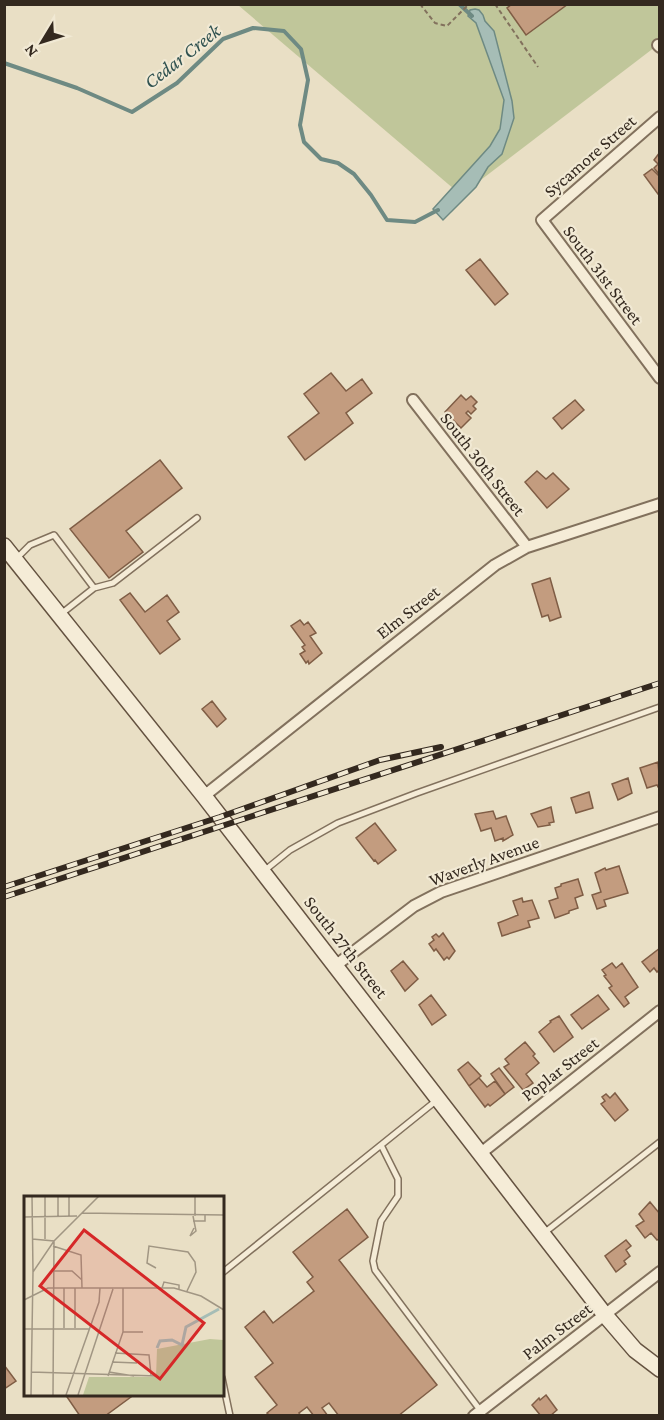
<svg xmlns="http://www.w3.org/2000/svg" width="664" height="1420" font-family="'Crimson Pro',serif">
<rect width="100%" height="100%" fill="#e9dfc5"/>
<!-- green -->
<path fill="#c0c69a" d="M238 5H659V44L461 195Z"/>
<!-- water -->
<path fill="#a6bdb6" stroke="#6e8a83" stroke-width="1.5" d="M475 9 479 10 483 15 485 21 494 31 512 101 514 118 502 154 488 167 476 187 443 220 433 209 490 146 500 129 504 100 476 23 468 16 470 10Z"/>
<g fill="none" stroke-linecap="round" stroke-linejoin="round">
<!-- stream -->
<path stroke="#6e8a83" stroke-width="4" d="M459 4 472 16
M4 63 77 88 132 112 177 83 223 39 253 28 284 31 301 49 308 80 300 125 304 142 321 159 338 163 354 174 371 195 387 220 415 222 438 210"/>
</g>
<!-- building -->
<path fill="#c39c7f" stroke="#7f5d45" stroke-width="1.5" d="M512 4H568L526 35 507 8Z
M660 152V193L658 194 644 175 652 169 658 175 659 174 654 168 658 164 654 160Z
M480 259 508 294 495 305 466 270Z
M331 373 346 391 362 379 372 393 346 413 353 423 305 460 288 437 319 413 304 394Z
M461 395 466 400 471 396 477 402 473 406 476 409 471 414 468 411 466 413 471 418 461 428 445 412Z
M575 400 584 410 562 429 553 418Z
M160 460 182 488 126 531 143 552 109 578 70 529Z
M537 471 546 479 553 473 569 489 547 508 525 482Z
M550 578 561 617 550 621 548 615 542 617 532 584Z
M130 593 145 612 167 595 179 612 167 621 180 639 160 654 120 600Z
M300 620 304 625 308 622 316 633 310 636 322 653 309 664 308 661 306 663 300 654 305 651 302 647 305 645 291 626Z
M212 701 226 719 217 727 202 709Z
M658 762 660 787H658L657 785 647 788 640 768Z
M628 778 632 793 618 800 612 784Z
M589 792 593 808 576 813 571 798Z
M551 807 554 822 549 823 550 825 538 827 531 814Z
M493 811 496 819 506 816 513 835 503 841V838L495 841 491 828 481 831 475 814Z
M375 823 396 850 378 864 375 860 374 861 356 838Z
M619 866 628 893 604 900 606 906 597 909 592 895 601 892 595 873 605 868 606 870Z
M578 879 583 895 575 898 578 908 569 911V913L555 918 549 901 558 898 555 888 561 886V884Z
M522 898 523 902 532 900 539 918 528 921 530 927 502 936 498 923 518 915 513 901Z
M443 933 455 951 449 959 447 957 444 960 436 949 434 951 429 944 434 940 432 937 436 934 439 937Z
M660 948V969L657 972 654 968 650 972 642 962Z
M403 961 418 979 405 991 391 971Z
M612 963 616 968 622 963 638 987 625 997 629 1003 624 1007 609 988 612 986 604 976 606 975 602 970Z
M431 995 446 1015 432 1025 419 1005Z
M598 995 609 1009 582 1029 571 1015Z
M559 1016 573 1037 554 1052 539 1032 551 1022 550 1021Z
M525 1042 535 1054 533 1056 539 1063 526 1074 533 1083 523 1090 504 1067 509 1064 505 1059Z
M468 1062 481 1076 469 1086 458 1070Z
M499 1068 514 1087 505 1094 491 1074Z
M479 1078 487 1087 495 1081 505 1094 490 1106 488 1104 485 1107 469 1086Z
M615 1093 628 1110 615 1121 601 1104 605 1101 602 1097 606 1094 610 1098Z
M650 1202 660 1214V1238L657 1240 651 1233 645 1238 636 1226 644 1221 639 1214Z
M347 1209 368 1237 339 1260 437 1385 398 1416H339L329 1403 322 1408 328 1416H314L307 1407 299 1413 301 1416H270L267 1413 277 1405 255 1377 273 1363 245 1327 264 1311 273 1323 314 1291 307 1282 313 1277 293 1252Z
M626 1240 631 1246 626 1250 630 1256 624 1261 626 1264 616 1272 605 1256Z
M4 1365 16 1381 4 1389Z
M65 1394H135L105 1416H80Z
M546 1395 557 1410 550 1416H541L532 1405 539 1398 540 1400Z"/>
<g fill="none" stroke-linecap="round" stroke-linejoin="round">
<defs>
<path id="service" d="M16 559 30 545 54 535 94 588 61 614
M94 588 113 583 197 518
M264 871 290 850 338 823 417 793 660 707
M381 1145 398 1179V1196L381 1221 373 1261 375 1270 480 1410
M544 1233 660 1142
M222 1273 437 1100
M222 1378 230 1416"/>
<path id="minor" d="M658 45 660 47
M660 117 542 220 660 378
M413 400 527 547
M204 796 495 565 527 547 660 504
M335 966 414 906 441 892 660 817
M481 1153 660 1011
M474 1416 660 1272"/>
<path id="secondary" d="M4 546 204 796 605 1315 635 1350 660 1369"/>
</defs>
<!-- service casing -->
<use href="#service" stroke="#82715d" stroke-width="8"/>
<!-- minor casing -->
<use href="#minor" stroke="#82715d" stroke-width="14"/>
<!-- secondary casing -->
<use href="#secondary" stroke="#645240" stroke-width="18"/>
<!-- path -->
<path stroke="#82715d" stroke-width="2" stroke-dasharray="4.5 3" stroke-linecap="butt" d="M420 4 435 23 447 26 469 4
M495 4 538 67
M615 4V5"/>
<!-- service -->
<use href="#service" stroke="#f5ecd7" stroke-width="5"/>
<!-- minor -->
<use href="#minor" stroke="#f5ecd7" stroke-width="10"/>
<!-- secondary -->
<use href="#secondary" stroke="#f5ecd7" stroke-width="15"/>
<defs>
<path id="rail" d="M4 887 220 817 380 760 441 747
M4 897 660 683"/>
</defs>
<!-- rail casing -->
<use href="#rail" stroke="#34291f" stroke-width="6"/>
<!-- rail -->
<use href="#rail" stroke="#f1e9d4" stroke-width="4" stroke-dasharray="11" stroke-linecap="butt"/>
</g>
<g text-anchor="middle" stroke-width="4.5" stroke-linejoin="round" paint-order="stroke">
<!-- street labels -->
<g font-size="18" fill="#34291f" stroke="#f1e9d4">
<text transform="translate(590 156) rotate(-41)" y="6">Sycamore Street</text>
<text transform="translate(603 275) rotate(53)" y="6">South 31st Street</text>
<text transform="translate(483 464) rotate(52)" y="6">South 30th Street</text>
<text transform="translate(408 612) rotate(-38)" y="6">Elm Street</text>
<text transform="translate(484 861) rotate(-20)" y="6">Waverly Avenue</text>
<text transform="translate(346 947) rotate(52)" y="6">South 27th Street</text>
<text transform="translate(560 1069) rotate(-38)" y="6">Poplar Street</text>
<text transform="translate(557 1331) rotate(-37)" y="6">Palm Street</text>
</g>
<!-- water labels -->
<g font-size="20" font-style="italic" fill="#305250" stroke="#f1e9d4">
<text transform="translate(182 56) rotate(-38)" y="7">Cedar Creek</text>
</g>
</g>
<!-- overview -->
<g transform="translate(24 1196)">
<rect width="200" height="200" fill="#e9dfc5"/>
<path d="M186 143 199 144V199H59L65 181H132L133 153Z" fill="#c0c69a"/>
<path fill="none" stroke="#a6bdb6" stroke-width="3" d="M133 152 136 145 148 144 158 149 162 131 195 113"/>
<path fill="none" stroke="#a19683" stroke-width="1.5" d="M8 0 9 76M34 0V20M45 0V20M171 0V20M58 17 200 19M169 20 172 35 166 40 170 32M0 21 53 20M169 25H181V19M8 43 30 45 29 199M21 43V0M29 50 57 59 58 92M132 72 123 67 125 50 164 56 171 66 172 76 163 95M29 75H48L58 84M40 92V132M51 92V132M138 92 140 86 155 89V93M0 104 24 92H150L177 100 200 114M0 133H66M99 136H119M91 157 125 159 127 179M88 166 113 167M7 176 133 180M85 176 110 180M84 180 99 136V92M7 199 9 76 30 45 75 0M42 199 75 106 76 92M54 199 89 93"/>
<path fill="#d62828" fill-opacity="0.15" stroke="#d62828" stroke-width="3" d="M60 34 180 127 136 183 16 90Z"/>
<rect width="200" height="200" fill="none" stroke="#34291f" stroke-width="3"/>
</g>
<!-- border -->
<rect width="664" height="1420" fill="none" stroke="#34291f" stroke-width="12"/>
<!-- north arrow -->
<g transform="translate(42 42) rotate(232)" stroke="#f1e9d4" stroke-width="4.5" paint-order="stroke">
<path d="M0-4.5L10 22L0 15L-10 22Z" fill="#34291f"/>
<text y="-9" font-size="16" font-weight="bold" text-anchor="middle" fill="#34291f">N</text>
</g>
</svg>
